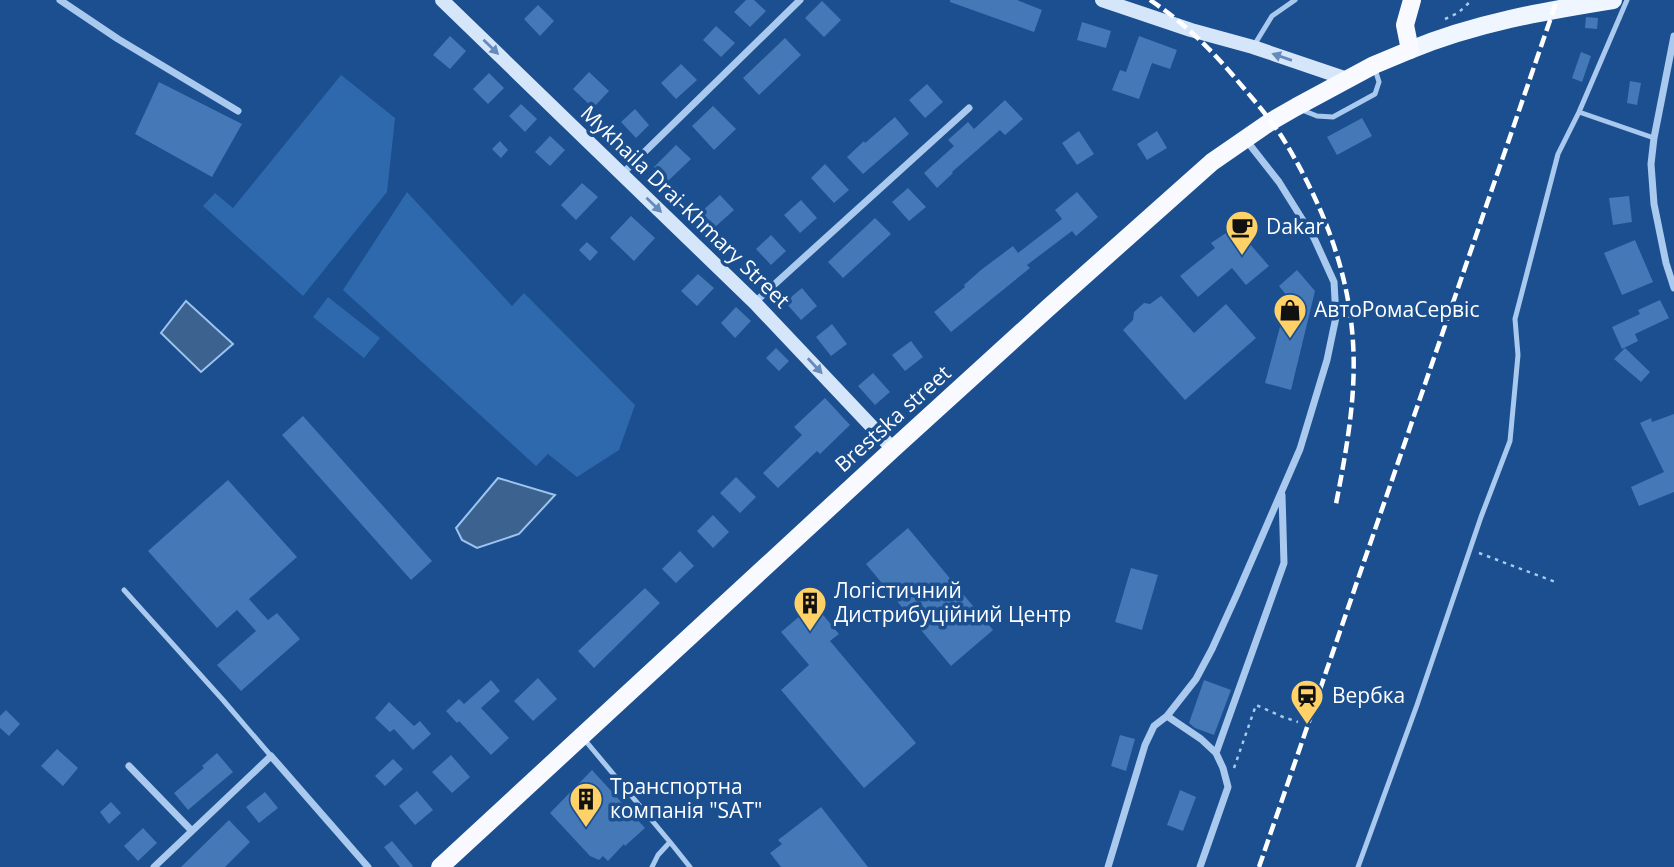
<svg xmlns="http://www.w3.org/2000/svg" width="1674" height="867" font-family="'Open Sans',sans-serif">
<rect width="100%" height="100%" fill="#1b4f8f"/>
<!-- green -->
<path fill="#2e69ad" d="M341 75 395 118 387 192 303 296 203 206 215 193 233 208Z
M407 192 512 306 524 293 635 405 619 450 577 477 548 454 536 466 343 290Z
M328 297 380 338 364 358 313 317Z"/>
<!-- water -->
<path fill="#3c6290" stroke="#9cc4f0" stroke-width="2" d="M186 301 233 344 201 372 161 333Z
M498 478 555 495 519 534 477 548 462 540 456 528Z"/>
<!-- building -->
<path fill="#4478b7" d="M746 0H754L766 11 750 27 734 12Z
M950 0H1017L1042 10 1034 32 950 2Z
M822 1 841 20 824 37 805 18Z
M538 5 554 21 540 36 524 19Z
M1586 17 1598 18 1597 29 1585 28Z
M1082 22 1111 31 1106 48 1077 40Z
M716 26 735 43 721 57 703 40Z
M450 36 466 51 450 69 433 55Z
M1139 36 1177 50 1170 69 1152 63 1139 99 1112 90 1120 70 1126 72Z
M785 38 801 55 759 95 743 78Z
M1581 52 1591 56 1582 82 1572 78Z
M681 64 697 80 676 99 661 83Z
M589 72 609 91 593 108 573 89Z
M489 73 504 88 488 104 473 89Z
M1630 81 1641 83 1637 105 1627 103Z
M159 82 242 124 212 177 135 134Z
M927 84 943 102 925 118 909 100Z
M1005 100 1023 119 1005 135 1000 130 952 172 953 173 937 188 924 173 954 146 948 140 968 122 974 129Z
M521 104 537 119 525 132 509 116Z
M713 106 736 129 714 150 692 126Z
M635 109 649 125 636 138 621 122Z
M895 117 909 134 863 174 847 157 864 141 865 143Z
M1362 118 1372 136 1337 155 1327 137Z
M1079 131 1094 154 1077 165 1062 143Z
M1157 131 1167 148 1147 160 1137 144Z
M550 136 565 150 550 166 535 152Z
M500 141 508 150 501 158 492 149Z
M676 145 691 159 668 181 654 167Z
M825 164 849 190 834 203 811 178Z
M582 183 598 197 576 220 561 205Z
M908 188 926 207 909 221 892 202Z
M1077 192 1098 217 1076 236 1072 231 1027 265 1030 268 951 332 934 312 965 287 964 285 981 270 1013 246 1018 253 1062 219 1055 210Z
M720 195 734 210 715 227 701 212Z
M1629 196 1632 222 1613 225 1609 198Z
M801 200 817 218 800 233 784 215Z
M631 216 655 238 634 261 610 238Z
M875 218 891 234 843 278 828 262Z
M1226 233 1242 235 1269 266 1246 285 1232 268 1198 297 1180 276 1215 248 1211 243Z
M771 235 786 251 771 265 756 249Z
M1635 240 1653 282 1622 295 1604 253Z
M587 242 598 252 590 261 579 250Z
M1297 270 1315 291 1291 390 1265 383 1288 297 1279 286Z
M698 274 714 288 697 306 681 291Z
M802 288 817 306 801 320 785 302Z
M1161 296 1194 333 1226 304 1256 338 1185 400 1123 330 1133 320 1134 312 1144 303 1150 304Z
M1660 300 1669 318 1635 334 1638 341 1622 349 1612 327 1640 314 1638 310Z
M736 307 751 321 735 338 721 323Z
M832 324 847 344 831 356 816 337Z
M911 341 923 357 905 371 892 355Z
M776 348 789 361 779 371 766 358Z
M1625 348 1650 372 1641 382 1614 359Z
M873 373 890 392 875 405 858 386Z
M825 398 850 425 820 454 817 451 778 488 763 473 802 435 794 427Z
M1674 414V492L1639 506 1631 487 1664 472 1640 423 1651 418 1652 422Z
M303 416 432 561 411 580 282 435Z
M736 477 756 497 740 513 720 493Z
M228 480 297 557 249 599 268 620 277 613 300 639 241 691 217 665 256 631 237 610 217 628 148 551Z
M713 515 729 532 713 548 697 531Z
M908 528 993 630 951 666 866 564Z
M680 551 694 566 676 583 662 569Z
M1131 568 1158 575 1142 630 1115 622Z
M645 588 660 603 594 668 578 651Z
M814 604 839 634 830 641 916 743 864 788 781 690 809 665 781 632Z
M538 678 557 699 533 721 514 701Z
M491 680 500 691 481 708 509 738 491 755 459 721 457 723 446 711 459 699 464 704Z
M1204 680 1231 690 1214 735 1195 728 1189 723Z
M389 702 414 726 420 721 431 734 413 750 394 729 390 732 375 718Z
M6 710 20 724 9 736 0 728V716Z
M1120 735 1135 739 1126 771 1111 766Z
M57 749 78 768 63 786 41 766Z
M217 753 233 772 188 810 174 793 204 768 202 766Z
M451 755 470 777 452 793 432 772Z
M393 759 403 769 385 786 375 776Z
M592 770 645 828 625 846 624 844 608 861 603 856 599 860 590 856 550 813Z
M1180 790 1196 797 1183 831 1167 825Z
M417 791 433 810 415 825 399 806Z
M265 792 278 808 259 823 246 807Z
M111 802 121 813 109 824 100 812Z
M821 807 868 867H781L770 853 782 844 778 840Z
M229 820 250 842 225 867H181Z
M143 828 157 843 138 861 124 846Z
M392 841 413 866 412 867H400L384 847Z"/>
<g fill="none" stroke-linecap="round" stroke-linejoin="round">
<!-- path -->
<path stroke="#a9c9ee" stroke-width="2.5" stroke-dasharray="3.5 5" stroke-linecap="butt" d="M1445 19 1458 13 1472 0
M1479 553 1558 583
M1234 768 1256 705 1283 717 1298 722"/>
<!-- service -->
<path stroke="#a9c9ee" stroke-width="5" d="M1253 47 1272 16 1295 0
M1302 110 1317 116 1333 117 1375 94 1379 82 1375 69
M1579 112 1654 138
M124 590 223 700 271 756
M584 739 670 842 658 855 652 867
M670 842 690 867
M1358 867 1417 705 1481 517 1510 441 1518 355 1515 319 1558 154 1579 112 1627 0"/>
<!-- minor -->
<path stroke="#a9c9ee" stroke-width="7" d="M60 0 118 39 238 111
M1674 36 1654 138 1651 164 1654 204 1666 263 1674 288
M622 174 800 0
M755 302 969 108
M1167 716 1201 739 1216 753 1223 768 1228 787 1200 867
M1216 753 1284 563 1282 495
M129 766 192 831
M154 867 271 756 368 867
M1108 867 1145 745 1154 726 1167 716 1196 679 1212 649 1237 594 1300 449 1327 360 1336 317 1334 282 1314 238 1279 182 1246 140"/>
<!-- secondary -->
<path stroke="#d6e6fa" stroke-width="14" d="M442 0 755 303 893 449
M1102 0 1191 30 1253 47 1347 79"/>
<!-- primary -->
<path stroke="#f0f6ff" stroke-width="18" d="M1410 50C1475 23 1544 11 1613 0"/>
<!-- trunk -->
<path stroke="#f8faff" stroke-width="18" d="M440 867 893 449 1048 308 1212 162 1270 122 1296 107 1374 65 1410 50 1405 25 1412 0"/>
<!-- rail -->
<path stroke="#fff" stroke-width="4.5" stroke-dasharray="12 5" stroke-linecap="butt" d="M1150 0C1183 22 1211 49 1236 79 1252 98 1269 117 1282 137 1318 195 1346 262 1352 330 1358 389 1347 447 1336 504
M1259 867 1557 0"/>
</g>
<!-- one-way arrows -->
<defs><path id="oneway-solid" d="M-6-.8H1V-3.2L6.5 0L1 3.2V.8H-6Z" transform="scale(1.75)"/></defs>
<g fill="#668bba">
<use href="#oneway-solid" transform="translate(491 47) rotate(44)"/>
<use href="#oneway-solid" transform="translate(1282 57) rotate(-161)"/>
<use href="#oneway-solid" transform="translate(654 205) rotate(44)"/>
<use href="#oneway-solid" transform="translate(815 366) rotate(47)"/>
</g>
<!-- icons -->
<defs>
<symbol id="cafe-pin" viewBox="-11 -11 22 30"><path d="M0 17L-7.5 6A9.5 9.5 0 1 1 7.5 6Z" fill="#ffd166" stroke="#1b4f8f"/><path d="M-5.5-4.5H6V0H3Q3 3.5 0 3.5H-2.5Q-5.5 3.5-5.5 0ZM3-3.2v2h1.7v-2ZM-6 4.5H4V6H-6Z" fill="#111"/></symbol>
<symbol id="shop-pin" viewBox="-11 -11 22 30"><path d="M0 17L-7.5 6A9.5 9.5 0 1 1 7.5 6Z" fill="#ffd166" stroke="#1b4f8f"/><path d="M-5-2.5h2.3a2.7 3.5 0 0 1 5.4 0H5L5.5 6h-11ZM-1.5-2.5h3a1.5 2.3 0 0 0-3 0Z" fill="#111"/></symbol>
<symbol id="building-pin" viewBox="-11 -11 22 30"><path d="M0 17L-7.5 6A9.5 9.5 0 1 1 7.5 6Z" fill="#ffd166" stroke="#1b4f8f"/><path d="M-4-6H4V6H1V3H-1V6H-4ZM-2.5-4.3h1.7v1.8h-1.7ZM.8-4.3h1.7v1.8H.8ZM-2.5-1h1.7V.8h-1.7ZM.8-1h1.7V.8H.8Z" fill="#111"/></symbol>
<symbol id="station-pin" viewBox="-11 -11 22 30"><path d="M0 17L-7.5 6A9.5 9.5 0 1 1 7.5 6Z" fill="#ffd166" stroke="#1b4f8f"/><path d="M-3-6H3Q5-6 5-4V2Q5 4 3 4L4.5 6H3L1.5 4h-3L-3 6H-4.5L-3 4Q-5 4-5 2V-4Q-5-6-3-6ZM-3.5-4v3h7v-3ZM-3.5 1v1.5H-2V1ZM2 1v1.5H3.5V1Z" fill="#111"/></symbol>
</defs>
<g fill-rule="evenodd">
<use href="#cafe-pin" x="1223" y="208" width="38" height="52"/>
<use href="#shop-pin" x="1271" y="291" width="38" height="52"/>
<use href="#building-pin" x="791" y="584" width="38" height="52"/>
<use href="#station-pin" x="1288" y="677" width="38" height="52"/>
<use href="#building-pin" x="567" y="780" width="38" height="52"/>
</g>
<g text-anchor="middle" stroke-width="7" stroke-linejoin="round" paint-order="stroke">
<!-- street labels -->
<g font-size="21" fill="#fff" stroke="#1b4f8f">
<text transform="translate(685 207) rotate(44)" y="7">Mykhaila Drai-Khmary Street</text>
<text transform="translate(893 419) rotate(-42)" y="7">Brestska street</text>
</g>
<!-- poi labels -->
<g font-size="21" fill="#fff" stroke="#1b4f8f" text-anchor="start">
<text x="1266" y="234">Dakar</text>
<text x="1314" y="317">АвтоРомаСервіс</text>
<text x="834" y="598">Логістичний<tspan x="834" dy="24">Дистрибуційний Центр</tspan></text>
<text x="1332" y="703">Вербка</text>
<text x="610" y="794">Транспортна<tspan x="610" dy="24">компанія "SAT"</tspan></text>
</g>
</g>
</svg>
